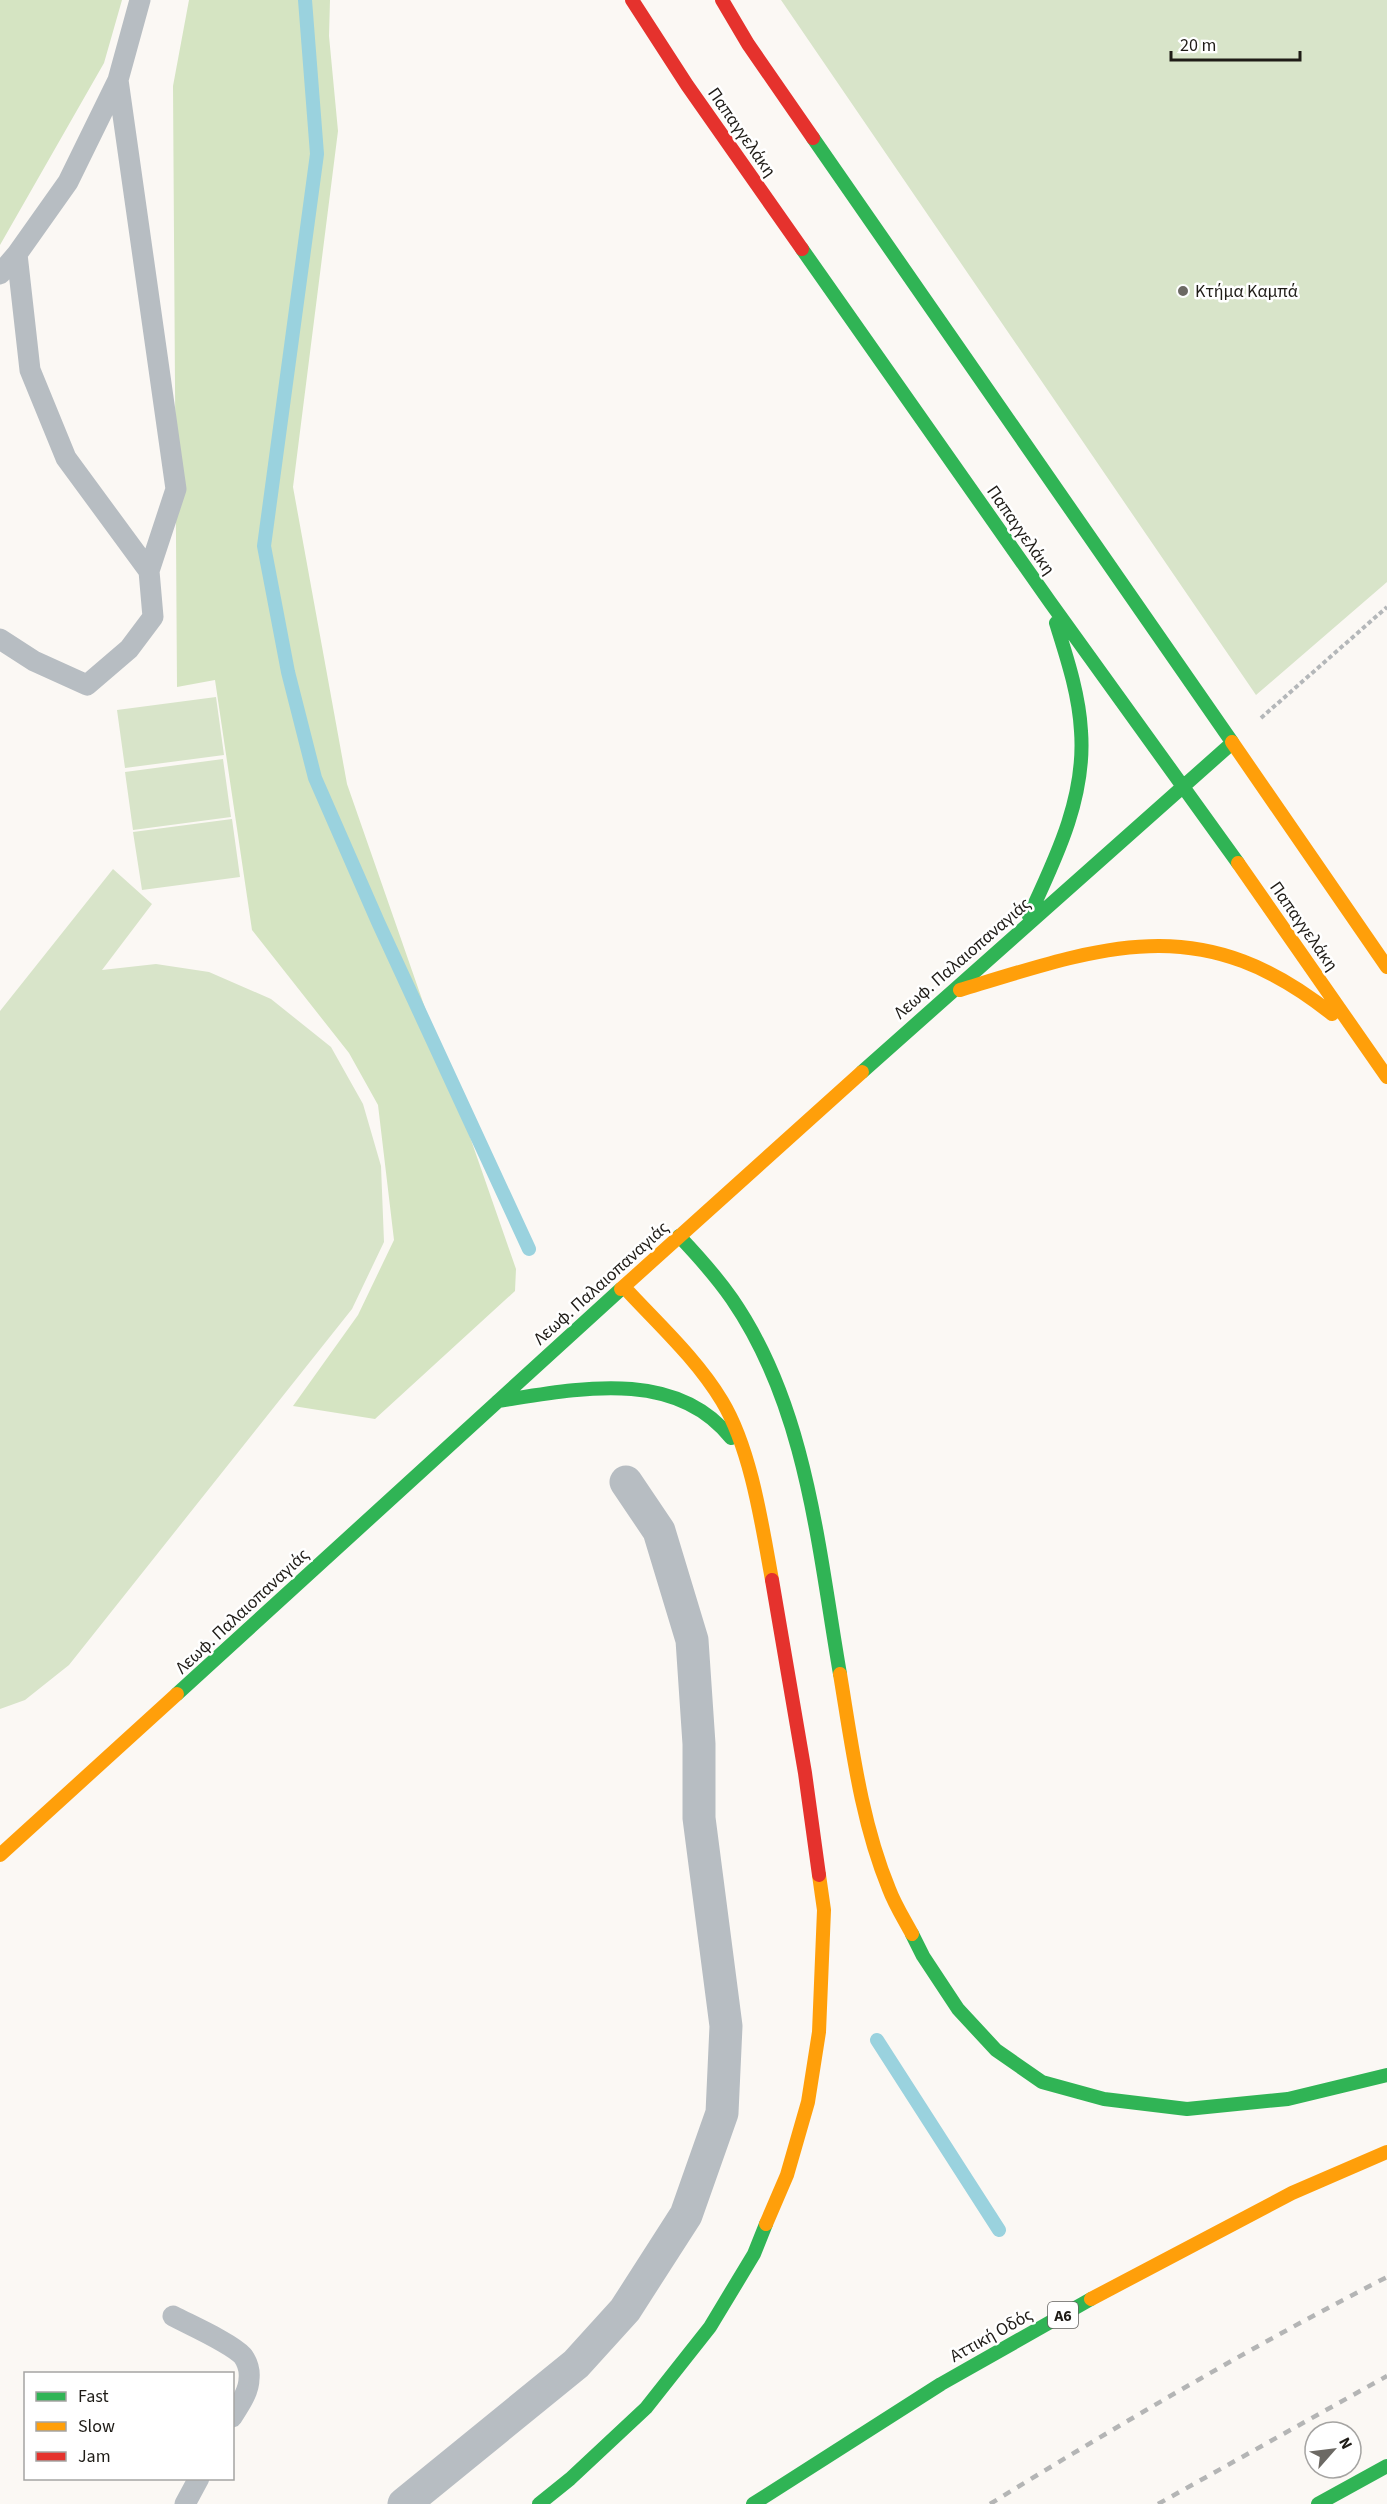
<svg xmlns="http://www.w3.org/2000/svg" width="1387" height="2504" font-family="'Source Sans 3',sans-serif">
<rect width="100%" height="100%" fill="#fbf8f4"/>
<!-- green -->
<path fill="#d8e4c9" d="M781 0H1387V582L1256 695Z
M216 697 224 755 125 768 117 710Z
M223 759 231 817 133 830 125 772Z
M232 819 240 877 142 890 133 832Z
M113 869 152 904 102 970 156 964 209 972 271 999 331 1047 363 1104 381 1166 384 1242 352 1309 69 1665 25 1700 0 1709V1011Z"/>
<!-- forest -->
<path fill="#d5e4c2" d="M0 0H122L104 63 0 245Z
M189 0H330L329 36 338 131 293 487 347 784 516 1269 515 1291 375 1419 293 1406 358 1315 394 1240 378 1105 349 1053 252 930 215 680 177 687 173 86Z"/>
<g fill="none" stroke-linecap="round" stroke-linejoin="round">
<!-- stream -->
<path stroke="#9ad2de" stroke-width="14" d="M305 0 317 154 264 546 288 672 315 778 378 922 529 1249
M877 2040 999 2230"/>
<!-- path -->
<path stroke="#b4b7b9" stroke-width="4" stroke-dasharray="4.5 3" stroke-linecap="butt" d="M1261 718 1387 607"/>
<!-- lane -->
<path stroke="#b7bdc2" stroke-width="21" d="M118 80 176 489 149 571
M0 274 17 254
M0 639 34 661 87 685 129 649 153 617 149 571 66 458 30 370 17 254 68 182 118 80 140 0
M173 2316C190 2325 231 2343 243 2356 247 2362 250 2371 249 2379 249 2392 239 2406 232 2417
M185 2504 199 2478"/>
<!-- street -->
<path stroke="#b7bdc2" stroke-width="33" d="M404 2504 576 2364 625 2310 686 2215 722 2113 726 2026 699 1818V1744L692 1640 659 1531 626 1482"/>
<!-- fast -->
<path stroke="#30b455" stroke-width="14" d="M813 138 1232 742
M802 249 1050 602 1238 863
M1029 916C1056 858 1086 797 1081 731 1079 694 1067 658 1056 623
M862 1072 1231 744
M679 1236C698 1256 716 1276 732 1299 807 1408 818 1547 840 1674
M498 1401C576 1389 675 1367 731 1438
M177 1694 621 1289
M912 1934 923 1956 958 2009 996 2050 1042 2082 1104 2099 1187 2109 1288 2099 1387 2075
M539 2504 570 2479 646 2408 710 2327 754 2254 766 2224
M753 2504 941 2384 1091 2299
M1318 2504 1387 2466"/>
<!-- slow -->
<path stroke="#ff9f0a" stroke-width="14" d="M1232 742 1387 967
M1238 863 1387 1077
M960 990C1104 946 1201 909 1332 1014
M624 1287C658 1324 696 1358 722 1401 751 1449 762 1525 772 1580
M621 1289 862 1072
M840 1674C852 1746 861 1821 889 1889 895 1905 904 1919 912 1934
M0 1855 177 1694
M766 2224 787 2175 808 2102 819 2032 824 1910 819 1875
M1091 2299 1292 2193 1387 2152"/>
<!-- jam -->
<path stroke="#e5322d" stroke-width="14" d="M632 0 687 85 802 249
M722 0 748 44 813 138
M772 1580 805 1773 819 1875"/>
<!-- rail -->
<path stroke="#b4b5b5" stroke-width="4.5" stroke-dasharray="8 8" stroke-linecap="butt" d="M990 2504C1120 2424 1251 2347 1387 2277
M1158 2504 1387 2376"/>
</g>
<!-- markers -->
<circle fill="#6c6964" stroke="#fff" stroke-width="2" cx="1183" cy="291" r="6"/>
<g text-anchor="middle" stroke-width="5" stroke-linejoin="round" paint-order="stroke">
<!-- shield labels -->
<rect fill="#fff" stroke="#62605d" stroke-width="1.5" x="1048" y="2302" width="30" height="26" rx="4.5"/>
<g font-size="16" font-weight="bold" fill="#1f1c17">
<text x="1063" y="2321">Α6</text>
</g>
<!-- street labels -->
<g font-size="18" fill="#1f1c17" stroke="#fff">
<text transform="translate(742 132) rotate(55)" y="6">Παπαγγελάκη</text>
<text transform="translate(1021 530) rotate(55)" y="6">Παπαγγελάκη</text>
<text transform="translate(1304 926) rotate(55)" y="6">Παπαγγελάκη</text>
<text transform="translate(962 958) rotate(-41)" y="6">Λεωφ. Παλαιοπαναγιάς</text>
<text transform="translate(601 1283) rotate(-42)" y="6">Λεωφ. Παλαιοπαναγιάς</text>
<text transform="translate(242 1611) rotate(-43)" y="6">Λεωφ. Παλαιοπαναγιάς</text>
<text transform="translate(991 2335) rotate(-29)" y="6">Αττική Οδός</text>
</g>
<!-- poi labels -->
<g font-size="18" fill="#1f1c17" stroke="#fff" text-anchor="start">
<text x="1195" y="297">Kτήμα Καμπά</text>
</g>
</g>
<!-- legend -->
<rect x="24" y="2372" width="210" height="108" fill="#ffffff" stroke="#a5a4a2" stroke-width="1.5"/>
<rect x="36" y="2392" width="30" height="9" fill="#30b455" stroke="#a5a4a2" stroke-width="1.5"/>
<text x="78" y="2402" font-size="18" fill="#1f1c17">Fast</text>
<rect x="36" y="2422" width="30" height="9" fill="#ff9f0a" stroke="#a5a4a2" stroke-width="1.5"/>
<text x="78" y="2432" font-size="18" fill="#1f1c17">Slow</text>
<rect x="36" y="2452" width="30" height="9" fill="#e5322d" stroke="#a5a4a2" stroke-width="1.5"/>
<text x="78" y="2462" font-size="18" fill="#1f1c17">Jam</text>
<!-- north arrow -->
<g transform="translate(1333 2450) rotate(62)"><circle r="28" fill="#ffffff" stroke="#a5a4a2" stroke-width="1.5"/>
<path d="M0-4.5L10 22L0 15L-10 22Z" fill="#6c6964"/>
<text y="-9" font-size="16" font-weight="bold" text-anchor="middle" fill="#1f1c17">N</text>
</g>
<!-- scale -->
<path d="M1171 51v9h129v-9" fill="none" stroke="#1f1c17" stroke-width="3"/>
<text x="1180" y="51" font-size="18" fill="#1f1c17" stroke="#ffffff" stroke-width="4.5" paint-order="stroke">20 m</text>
</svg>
